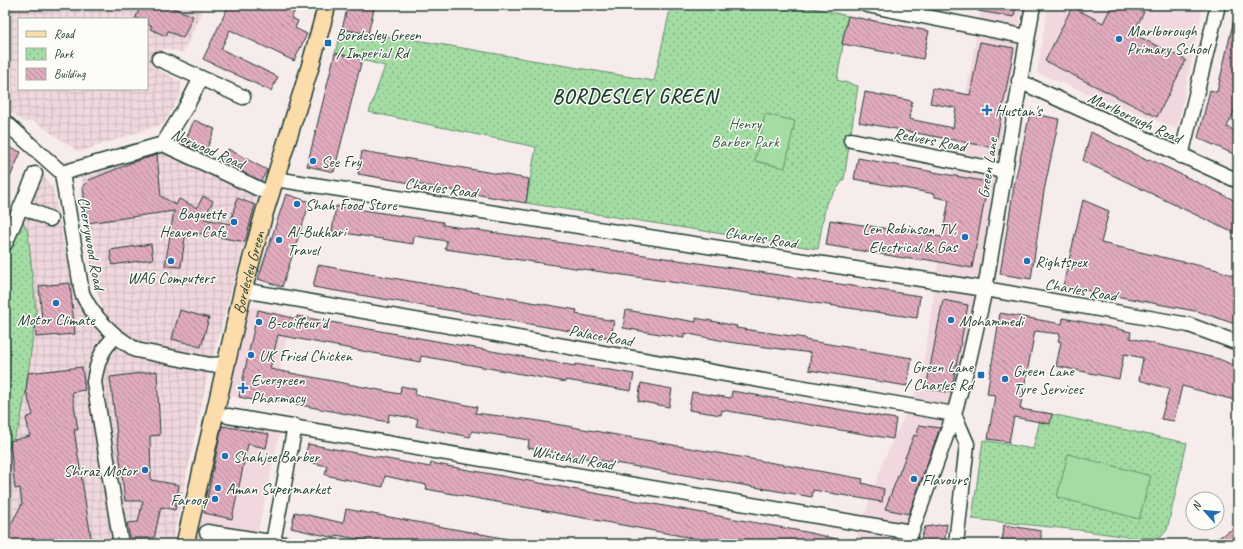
<svg xmlns="http://www.w3.org/2000/svg" width="1243" height="549" font-family="Caveat,sans-serif">
<defs>
<pattern id="industrial-grid" width="8" height="8" patternUnits="userSpaceOnUse"><rect width="8" height="8" fill="#f0d8de"/><path d="M0 4h8M4 0v8" fill="none" stroke="#cdbabf"/></pattern>
<pattern id="park-dots" width="8" height="8" patternUnits="userSpaceOnUse"><rect width="8" height="8" fill="#a3dda3"/><path d="M2 2h.1M6 6h.1" fill="none" stroke="#84b486" stroke-width="1.8" stroke-linecap="round"/></pattern>
<pattern id="building-back-hatch" width="6" height="6" patternUnits="userSpaceOnUse"><rect width="6" height="6" fill="#e1aabe"/><path d="M-1 5l2 2M0 0l6 6M5-1l2 2" fill="none" stroke="#b68c9b"/></pattern>
</defs>
<rect width="100%" height="100%" fill="#f7ecec"/>
<filter id="ink" filterUnits="userSpaceOnUse"><feTurbulence type="fractalNoise" baseFrequency=".025" numOctaves="2"/><feDisplacementMap in="SourceGraphic" scale="8" xChannelSelector="R" yChannelSelector="G"/><feConvolveMatrix kernelMatrix="1 2 1 2 8 2 1 2 1" color-interpolation-filters="sRGB"/></filter>
<g filter="url(#ink)">
<!-- built -->
<path fill="#f0d8de" d="M982 5H998L1022 9 975 298 946 429 900 544H854L884 460 921 380 951 176Z
M1048 5H1203L1177 129 1037 73Z
M248 306 292 315 272 403 228 396Z
M218 419 280 432 255 544H192Z"/>
<!-- industrial -->
<path fill="url(#industrial-grid)" fill-rule="evenodd" d="M5 5H187L202 12 183 52 163 49 154 67 181 82 180 96 163 124 79 152 34 121 24 122 5 108ZM19 19H147V89H19Z
M164 149 258 194 207 378 172 544H5V455L19 427 26 391 36 311 28 232 21 218 43 174 53 189 70 273 82 310 102 308 91 269 80 191 83 177Z"/>
<!-- park -->
<path fill="url(#park-dots)" stroke="#618d6c" d="M671 5H800L848 16 837 80 858 86 844 179 826 203 818 249 526 203 536 147 369 112 385 66 335 53 342 29 368 34 410 39 654 81Z
M21 218 28 232 36 311 26 391 19 427 5 455V260Z
M1042 412 1187 443 1167 530 1161 537 1135 538 1079 530 972 519 983 440 1033 449Z"/>
<!-- garden -->
<path fill="#a3dda3" stroke="#618d6c" d="M765 114 795 121 785 168 755 161Z
M1068 454 1151 476 1139 519 1057 497Z"/>
<!-- building -->
<path fill="url(#building-back-hatch)" stroke="#1f3d34" d="M141 5H166L193 16 183 38 168 31 166 36 150 29 152 26 147 24V19H135Z
M229 5H298L291 18 298 21 295 28 307 34 294 61 230 30 221 49 278 77 271 91 203 59Z
M348 5H375L368 34 342 29Z
M978 5H1016L1014 17 978 11Z
M1112 5H1129L1144 12 1133 34 1186 60 1157 117 1045 61 1072 7 1103 23Z
M848 16 929 31 923 59 842 44Z
M1234 19 1238 20V103L1227 127 1238 132V156L1198 138 1210 90 1217 92Z
M980 42 1014 48 995 148 859 122 865 92 912 101 909 119 953 128 956 108 930 103 933 88 970 95Z
M335 53 362 59 334 172 307 166Z
M1030 113 1059 119 1044 191 1031 279 1000 274 1014 186Z
M194 120 215 129 205 153 184 144Z
M1091 132 1148 161 1149 159 1238 202V235L1083 161Z
M5 146 21 152 5 189Z
M228 149 267 170 261 181 221 162Z
M362 151 529 179 526 203 358 174Z
M157 155 161 196 176 205 179 199 197 208 203 196 213 201 204 219 230 224 237 198 255 205 245 242 186 231 181 267 165 266 174 211 87 223 83 186 89 180 136 161Z
M858 158 988 182 972 268 923 259 922 261 826 245 830 220 942 237 949 200 935 197V194L854 179Z
M286 194 310 202 282 287 258 279Z
M1083 200 1109 211 1101 243 1214 269 1238 277V325L1200 312 1063 286Z
M336 206 443 222V225L920 296 917 318 445 249 447 241 414 236 413 244 332 231Z
M151 244 153 259 112 265 110 250Z
M318 265 577 310 576 314 614 321 611 338 313 287Z
M70 283 75 334 36 337 35 320H42L39 286Z
M943 300 968 305 951 393 926 388Z
M180 310 209 318 201 347 172 339Z
M258 310 297 319V316L575 366V364L634 374 631 391 566 380V382L421 356 420 362 278 335 270 369 400 394 401 386 416 389 415 395 477 407 475 413 533 420 863 479 862 483 884 489 882 502 813 490 812 497 528 448 529 440 472 431 470 437 416 426 418 419 389 414 388 422 264 398 263 402 239 397Z
M626 310 696 322V318L737 326 736 328 805 338V340L912 358 907 386 809 370 811 353 729 342 684 333V338L623 328Z
M1000 313 1062 324 1063 318 1110 327 1131 332 1130 338 1219 359 1238 367V401L1182 386 1174 421 1161 419 1169 389 1139 380 1143 358 1124 354 1119 379 1056 366 1061 342 1058 341 1060 334 1035 331 1020 409 1052 414 1050 424 1014 417 1009 442 988 439 995 395 987 394Z
M82 367 85 390 72 392 78 430H74L92 544H5V535L22 504 20 488 15 489 10 441 30 436 26 418 33 415 26 391 28 373Z
M157 371 160 435 150 436 151 480 179 485 175 510 161 507 154 538H130L127 523 138 522 143 501H125L110 377Z
M641 383 672 389 669 407 638 401Z
M732 391 896 419 893 439 722 410 721 415 689 410 692 392 731 398Z
M919 425 940 428 909 514 885 509 914 435 917 436Z
M222 426 269 434 266 448 248 444 232 519 204 513Z
M308 444 430 467 431 463 806 532 837 539 836 544H725L426 489 427 485 385 476 383 487 358 482 325 475 327 466 304 461Z
M346 509 508 539 507 544H383L336 535 335 538 291 528 295 512 343 523Z
M947 524 944 544H919L925 527Z
M1004 525 1041 531V544L1002 542Z
M1238 526V544H1208Z"/>
<g fill="none" stroke-linecap="round" stroke-linejoin="round">
<defs>
<path id="minor" d="M867 5 1027 37
M159 59 201 78 186 107 163 144
M201 78 243 97
M1019 81 1238 181
M5 122 62 173 82 293C90 311 101 323 116 336 101 349 97 363 94 382L121 544
M851 140 1003 171
M1181 156 1218 5
M62 173 163 144 270 194
M275 179 985 289 1189 325 1238 343
M21 206 50 219
M5 244 35 174
M243 290 954 414
M116 336 136 350 210 365 225 364
M954 414 967 444 956 544
M228 416 911 532
M207 532 284 544
M273 542 295 426
M907 544 954 414 969 360 985 289 1033 5"/>
<g id="major">
<path id="s1" d="M185 544 243 290 264 214 310 67 327 5"/>
</g>
</defs>
<!-- minor casing -->
<use href="#minor" stroke="#1f3d34" stroke-width="17"/>
<!-- major casing -->
<use href="#major" stroke="#1f3d34" stroke-width="20"/>
<!-- minor -->
<use href="#minor" stroke="#fdfcf7" stroke-width="14"/>
<!-- major -->
<use href="#major" stroke="#fddcac" stroke-width="17"/>
</g>
</g>
<!-- markers -->
<g fill="#1f6fb2" stroke="#fdfcf7" stroke-width="1.5">
<circle cx="1119" cy="39" r="4"/>
<rect x="324" y="39" width="8" height="8" rx="2"/>
<path d="M985 104h4v4h4v4h-4v4h-4v-4h-4v-4h4z"/>
<circle cx="313" cy="161" r="4"/>
<circle cx="297" cy="204" r="4"/>
<circle cx="234" cy="222" r="4"/>
<circle cx="965" cy="237" r="4"/>
<circle cx="279" cy="240" r="4"/>
<circle cx="171" cy="261" r="4"/>
<circle cx="1027" cy="261" r="4"/>
<circle cx="56" cy="303" r="4"/>
<circle cx="951" cy="320" r="4"/>
<circle cx="259" cy="322" r="4"/>
<circle cx="251" cy="355" r="4"/>
<rect x="977" y="371" width="8" height="8" rx="2"/>
<circle cx="1005" cy="379" r="4"/>
<path d="M241 382h4v4h4v4h-4v4h-4v-4h-4v-4h4z"/>
<circle cx="225" cy="456" r="4"/>
<circle cx="145" cy="470" r="4"/>
<circle cx="914" cy="479" r="4"/>
<circle cx="218" cy="488" r="4"/>
<circle cx="215" cy="499" r="4"/>
</g>
<g text-anchor="middle" stroke-width="3" stroke-linejoin="round" paint-order="stroke">
<!-- poi labels -->
<g font-size="16" fill="#1f3d34" stroke="#fdfcf7" text-anchor="start">
<text x="1127" y="36">Marlborough<tspan x="1127" dy="18">Primary School</tspan></text>
<text x="336" y="40">Bordesley Green<tspan x="336" dy="18">/ Imperial Rd</tspan></text>
<text x="995" y="116">Hustan's</text>
<text x="321" y="167">See Fry</text>
<text x="305" y="210">Shah Food Store</text>
<text x="226" y="219" text-anchor="end">Baguette<tspan x="226" dy="18">Heaven Cafe</tspan></text>
<text x="957" y="234" text-anchor="end">Len Robinson TV,<tspan x="957" dy="18">Electrical &amp; Gas</tspan></text>
<text x="287" y="237">Al-Bukhari<tspan x="287" dy="18">Travel</tspan></text>
<text x="1035" y="267">Rightspex</text>
<text x="171" y="283" text-anchor="middle">WAG Computers</text>
<text x="56" y="325" text-anchor="middle">Motor Climate</text>
<text x="959" y="326">Mohammedi</text>
<text x="267" y="328">B-coiffeur'd</text>
<text x="259" y="361">UK Fried Chicken</text>
<text x="973" y="372" text-anchor="end">Green Lane<tspan x="973" dy="18">/ Charles Rd</tspan></text>
<text x="1013" y="376">Green Lane<tspan x="1013" dy="18">Tyre Services</tspan></text>
<text x="251" y="385">Evergreen<tspan x="251" dy="18">Pharmacy</tspan></text>
<text x="233" y="462">Shahjee Barber</text>
<text x="137" y="476" text-anchor="end">Shiraz Motor</text>
<text x="922" y="485">Flavours</text>
<text x="226" y="494">Aman Supermarket</text>
<text x="207" y="505" text-anchor="end">Farooq</text>
</g>
<!-- street labels -->
<g font-size="16" fill="#1f3d34" stroke="#fdfcf7">
<text transform="translate(1135 117) rotate(25)" y="6">Marlborough Road</text>
<text transform="translate(930 139) rotate(11)" y="6">Redvers Road</text>
<text transform="translate(208 148) rotate(24)" y="6">Norwood Road</text>
<text transform="translate(987 168) rotate(-81)" y="6">Green Lane</text>
<text transform="translate(441 187) rotate(8)" y="6">Charles Road</text>
<text transform="translate(761 237) rotate(9)" y="6">Charles Road</text>
<text transform="translate(92 243) rotate(80)" y="6">Cherrywood Road</text>
<text dy="6" stroke="none"><textPath href="#s1" startOffset="279">Bordesley Green</textPath></text>
<text transform="translate(1081 289) rotate(10)" y="6">Charles Road</text>
<text transform="translate(601 335) rotate(10)" y="6">Palace Road</text>
<text transform="translate(573 457) rotate(10)" y="6">Whitehall Road</text>
</g>
<!-- park labels -->
<g font-size="16" fill="#395d4a" stroke="#fdfcf7">
<text x="745" y="129">Henry<tspan x="745" dy="18">Barber Park</tspan></text>
</g>
<!-- district labels -->
<g font-size="20" font-weight="bold" letter-spacing="1" fill="#1f3d34" stroke="#fdfcf7">
<text x="635" y="103">BORDESLEY GREEN</text>
</g>
</g>
<!-- margin -->
<rect width="1243" height="549" fill="none" stroke="#fdfcf7" stroke-width="20"/>
<rect x="10" y="10" width="1223" height="529" fill="none" stroke="#1f3d34" stroke-width="1.5" filter="url(#ink)"/>
<!-- legend -->
<rect x="18" y="18" width="130" height="72" fill="#fdfcf7" stroke="#a4b0a9"/>
<rect x="26" y="31" width="20" height="6" fill="#fddcac" stroke="#a4b0a9"/>
<text x="54" y="38" font-size="12" fill="#1f3d34">Road</text>
<rect x="26" y="48" width="20" height="12" fill="url(#park-dots)" stroke="#a4b0a9"/>
<text x="54" y="58" font-size="12" fill="#1f3d34">Park</text>
<rect x="26" y="68" width="20" height="12" fill="url(#building-back-hatch)" stroke="#a4b0a9"/>
<text x="54" y="78" font-size="12" fill="#1f3d34">Building</text>
<!-- north arrow -->
<g transform="translate(1205 511) rotate(297)"><circle r="19" fill="#fdfcf7" stroke="#a4b0a9"/>
<path d="M0-3L7 15L0 10L-7 15Z" fill="#1f6fb2"/>
<text y="-6" font-size="11" font-weight="bold" text-anchor="middle" fill="#1f3d34">N</text>
</g>
</svg>
